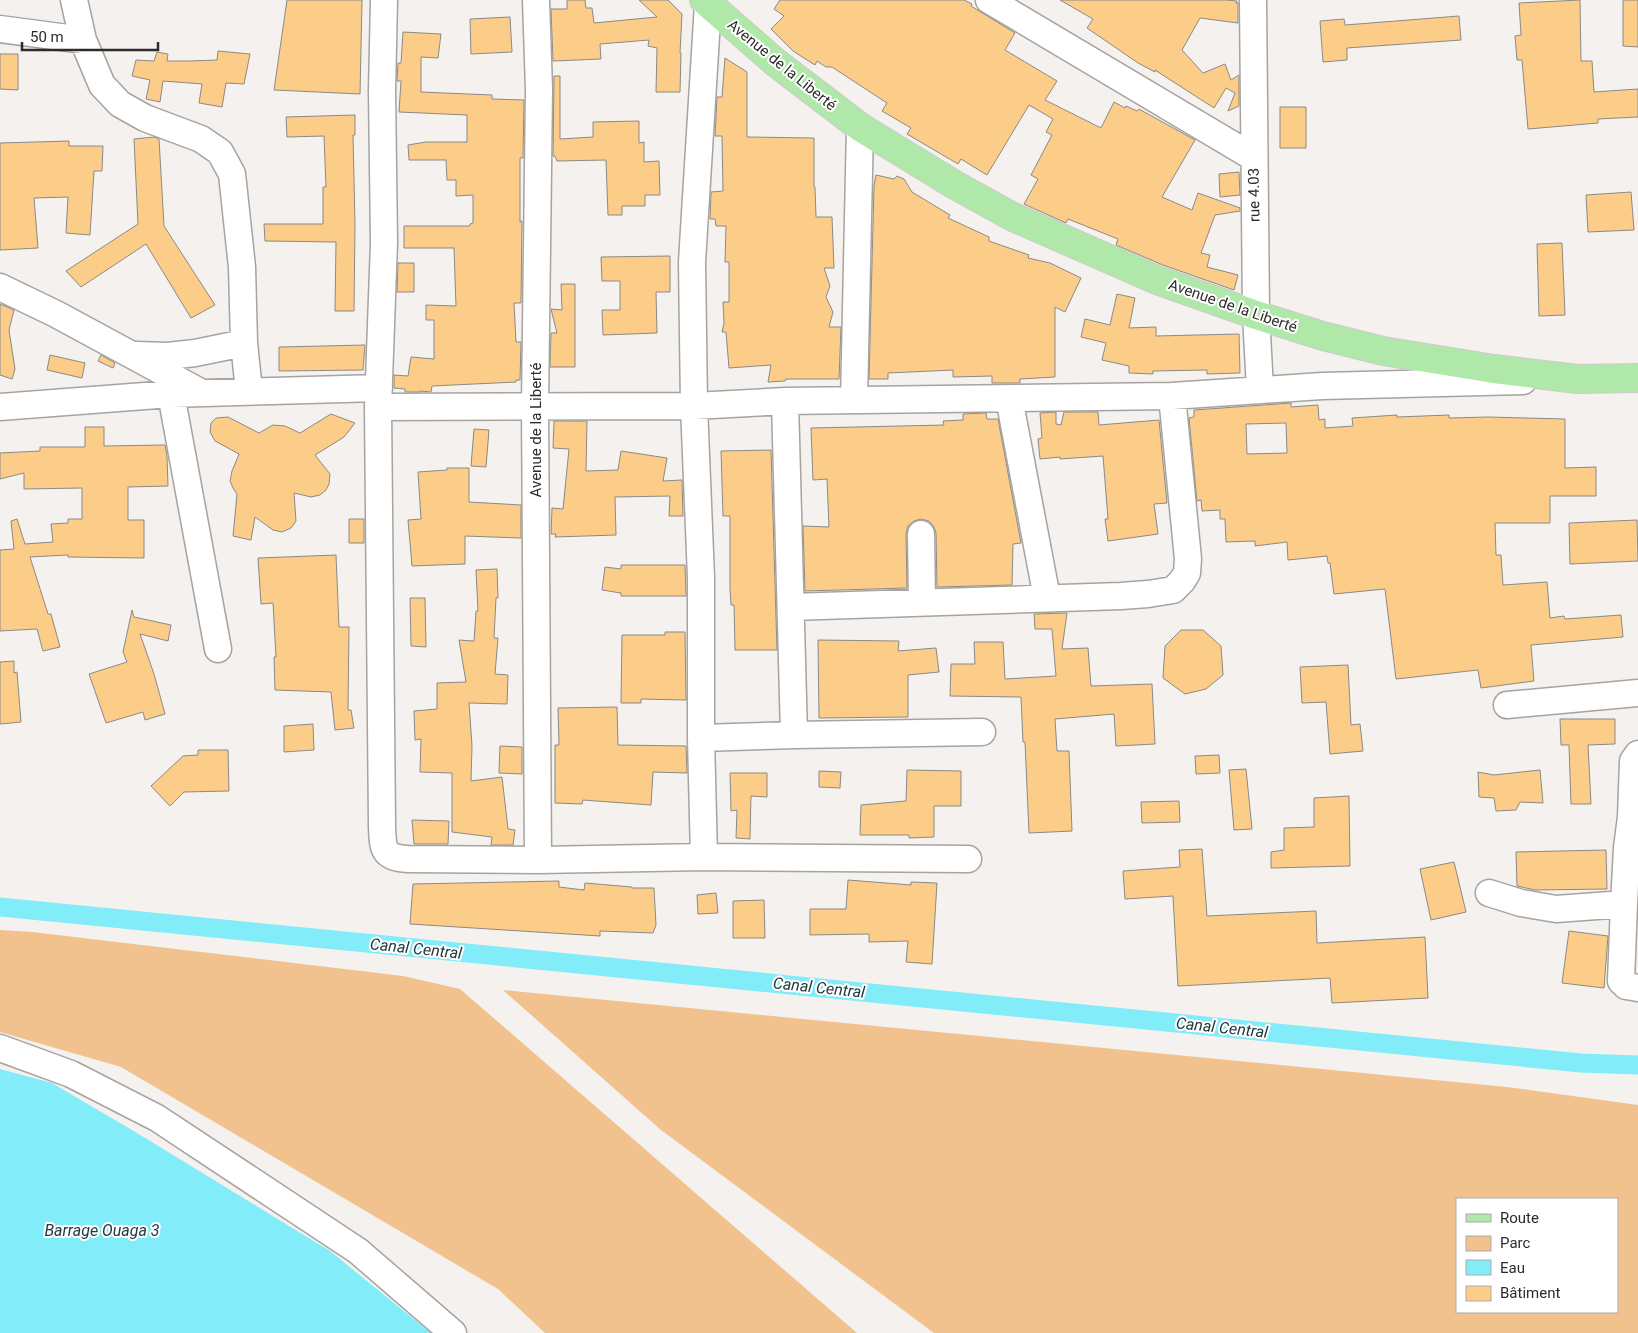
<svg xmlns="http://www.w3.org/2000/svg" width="1638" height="1333" font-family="Roboto,sans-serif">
<rect width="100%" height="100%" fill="#f4f1ee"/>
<!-- green -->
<path fill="#f1c18e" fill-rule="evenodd" d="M0 930 32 932 403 976 460 989 857 1333H545L498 1289 121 1067 0 1032Z
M503 990 1507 1087 1638 1105V1333H934L661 1130ZM1617 1199V1312H1457V1199Z"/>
<!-- water -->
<path fill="#82edf9" d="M0 1069 52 1083 137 1133 330 1251 431 1333H0Z"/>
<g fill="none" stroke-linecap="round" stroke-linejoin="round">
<!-- canal -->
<path stroke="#82edf9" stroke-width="19" d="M0 907 1581 1063 1638 1065"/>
</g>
<!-- building -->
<path fill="#fccd89" stroke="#8c8986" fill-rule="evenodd" d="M287 0H362L360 94 274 90Z
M567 0H585L586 8H592L594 23 657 17 639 0H668L682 14 680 53H681L680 92H656L657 48 648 46 649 40 600 44 601 59 553 61 551 9H567Z
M780 0H964L972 4 971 6 1015 33 1005 50 1057 81 1045 100 1101 128 1114 102 1125 108 1126 106 1137 111 1139 109 1195 140 1162 197 1192 210 1198 193 1240 208V211L1215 215 1201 253 1210 255 1207 267 1238 275 1234 290 1163 265 1116 245 1118 239 1068 219 1066 223 1024 204 1038 179 1031 175 1052 135 1046 132 1053 119 1029 105 987 175 961 159 958 164 907 134 911 128 882 111 887 103 832 67H826L817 61 815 65 793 51 771 29 784 16 774 9Z
M1060 0H1226L1237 1 1236 3H1238V23L1200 18 1182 50 1203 73 1225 64 1231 80 1239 75V106L1228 111 1235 93 1226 88 1214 108 1155 70V72L1138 63 1087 28 1093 19Z
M1580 0 1581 61H1592L1594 92 1638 89V117L1598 119V123L1528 129 1522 60H1517L1515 36 1521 35 1519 3Z
M1623 0H1638V47L1623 46Z
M1459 16 1461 40 1347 48V60L1323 62 1320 21 1344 19 1345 25Z
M510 17 512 52 471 54 470 19Z
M403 32 441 34 438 58 421 57V92L492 95V99L524 100 523 158H520V222L522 221 521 303H514L516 342H521L520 380H516V382L432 386 431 392 420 391V392H405V389L394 388V375L408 376 411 357 434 359V320H426V305L456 306 454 248H404V226H470V224L473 223V195L456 196V180H447L446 160H409L408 145 426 142H467V115L399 112 401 81H397L398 63H401Z
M218 51 250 54 244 84 226 83 222 107 199 103 202 84 163 81 160 102 146 99 150 80 132 76 136 60 154 61 157 52 168 54 167 61H189L217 60Z
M0 54H18V90L0 89Z
M725 58 747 72V137L814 138V187H815L816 217H832L834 268H824L830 286 826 297 833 312 829 327H841L839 379H786L785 381 768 382 771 365 729 368 726 332H722L724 323 723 302H729V262H725L726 226H716L715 219H710L711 192 723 191 722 136H715L717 97H722Z
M554 76H560V139L593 137V122L639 121V143L644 142V162L659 161 660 195H645V206H622V215H608L606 160 557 161 555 156H553Z
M1280 107H1306V148H1280Z
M355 115V135H353L355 224 354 311H335L336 242 265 241 264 224H323V187H326L324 136 287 137 286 117Z
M154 137 159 139 164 226 215 305 191 318 146 244 81 287 66 271 138 224 134 139Z
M69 141V146H103L102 171H94L90 235 66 233 68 197 34 198 38 248 0 250V143Z
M1239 172 1240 195 1220 197 1219 174Z
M876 175 894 179 897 176 904 179 912 192 950 215 948 218 989 237V241L1029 255 1028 258 1050 263 1081 278 1065 312 1055 307V377L1020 379V383H992V376L953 377V370L888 373V379H869L874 186Z
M1631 192 1634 230 1588 232 1586 195Z
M1562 243 1565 315 1539 316 1537 244Z
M670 256V292H656L657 333 603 335 602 310H620V281H602L601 257Z
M398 263H414V292H397Z
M561 284H575V367H550L551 333H557L551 309 562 310Z
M1117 294 1135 298 1129 328 1156 327V336L1239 334 1240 373 1207 374V370L1153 371V374L1129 373V366L1102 360 1106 343 1081 337 1085 319 1110 325Z
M0 304 14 310 9 330 15 369 12 379 0 375Z
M365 345 363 370 279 371V347Z
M50 355 85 363 82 378 47 370Z
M101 355 115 363 113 368 98 361Z
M1291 403V407L1318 405 1319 420 1325 419V428L1353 426 1352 418 1397 415V417L1449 415V418L1488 417 1565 419V468L1596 467V496H1550V523H1495L1496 555H1501L1503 585 1547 582 1550 618 1564 616 1565 619 1621 615 1623 637 1531 645 1534 681 1481 688 1478 670 1396 679 1385 589 1334 594 1330 563H1328L1327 556 1288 560 1287 542 1255 546V541L1226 542 1225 519H1220V510L1202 511 1201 500 1197 501 1189 418 1194 417V410ZM1286 423 1287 453 1247 454 1246 424Z
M1056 412V424L1061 425 1064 412H1098L1099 425 1159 420 1167 503 1154 504 1158 534 1108 541 1105 519H1108L1103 456 1060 459V457L1040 459 1038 439 1042 438 1040 413Z
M986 413 987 419H998L1021 543 1013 544 1012 585 937 587 936 533 934 527 929 521 920 519 914 521 908 526 906 534 907 588 805 591 803 526 829 527 827 479 813 480 811 428 944 425 943 421 963 420V414Z
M331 414 355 423 344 437 315 455 330 474 329 484 326 490 320 495 311 497 294 493 296 521 291 528 282 532 273 530 255 517 251 540 233 536 237 494 233 488 230 481 232 471 239 454 215 441 210 432 211 423 216 418 228 417 259 433 273 425 285 426 300 433Z
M554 421H587L586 471 618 470 621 451 667 458 663 481 682 480 683 516H669L670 496 615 497 616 535 555 537 556 534H551L552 508 563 509 569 449 553 448Z
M85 427H104V446L165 445 167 456 168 486 128 487V520H144V558L68 557V555L30 557 48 614H51L60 647 43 651 37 629 0 631V550L14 549 11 521 17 519 25 544 53 542 51 524 68 523V519H82V488L24 489V473L0 479V453L40 451V447H85Z
M474 429 489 430 486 467 471 466Z
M771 450 777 650H735L734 605H731L730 588V516H723L721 451Z
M447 468H469V502L521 505V538L465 536V564L412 566 408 520 421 519 418 472 447 470Z
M349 519H364V543H349Z
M1637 520 1638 561 1570 564 1569 523Z
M336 555 339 627H349L348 710H351L354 728 335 730 331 692 275 690 274 657H276L273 603 261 604 258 558Z
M621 565H685L686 596H621V593L602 590 605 567 621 569Z
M497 569 498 598H496L494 638H498L495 674 508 675 507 704 469 703 472 746 471 781 502 777 508 829 515 830 513 845H491L492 837 452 832V773L420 772 421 739 415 740 414 711 437 709V683L466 682 459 640 474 641 476 611H478L476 570Z
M410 598H425L426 647 411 646Z
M132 610 134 617 171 625 168 641 140 634 154 674 165 714 145 720 143 712 106 723 89 674 127 662 123 652Z
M1067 613 1062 649 1088 648 1091 686 1152 684 1155 744 1116 746 1114 714 1055 719 1057 751H1069L1072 831 1029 833 1025 742H1023L1021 697 950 696 951 664H975L974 642H1003L1005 679 1056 676 1052 629H1035L1034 614Z
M1181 630H1203L1221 646 1223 675 1206 689 1185 694 1163 678 1165 646Z
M665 632H685L686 700 641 699V703H621L622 635H665Z
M818 640 899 641 898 651 936 648 939 672 908 675V717L819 718Z
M14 661V673L17 672 21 722 0 724V662Z
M1348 665 1351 725 1360 724 1363 751 1330 754 1326 702 1302 703 1300 667Z
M617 707 618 745 686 746 687 773 653 772 651 805 583 800 582 804 555 803V745H559L558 708Z
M1560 719H1615V744L1588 745 1591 804H1571L1569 745H1561Z
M313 724 314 750 284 752V726Z
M500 746 522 747V774L499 773Z
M198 750H228L229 791 184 792 170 806 151 786 183 756 198 755Z
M1219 755 1220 773 1196 774 1195 756Z
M1246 769 1252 829 1234 830 1229 770Z
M907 770 961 771V806H934V837L909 838V835H860L861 805 906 801Z
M1540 770 1543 803 1520 802 1516 810 1496 811 1494 798 1479 797 1478 772 1494 775Z
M819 771 841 772 840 788 819 787Z
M730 773H767V797L751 796 750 839 736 838 737 810 731 811Z
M1349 796 1350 866 1271 868V852L1284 850V828L1314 827V798Z
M1179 801 1180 822 1142 823 1141 802Z
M412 820 449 821 448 844H414Z
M1202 849 1207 916 1316 911 1317 943 1425 937 1428 998 1332 1003 1330 978 1178 986 1173 896 1125 899 1123 871 1180 867 1179 850Z
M1606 850 1607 889 1535 890 1517 886 1516 852Z
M1454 862 1466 912 1431 920 1420 869Z
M848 880 911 885V882L937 883 932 964 906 962 908 941 869 942V934L810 935V909H846Z
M559 881V887L584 890 585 883 632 887V888H654L656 925 653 933 600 931V936L410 924 413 884Z
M716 893 718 913 698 914 697 895Z
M764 900 765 938H733V901Z
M1569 931 1608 936 1604 988 1562 983Z"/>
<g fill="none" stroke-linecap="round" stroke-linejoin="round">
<defs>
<path id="minor" d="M74 0 83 40 102 85 120 104 145 118 201 139 220 152 232 174 242 267 244 343 249 391
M384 0 382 91 384 243 378 407 382 826C383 848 382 858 408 859L538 860 704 857 968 859
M536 0 539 89 535 406 538 860
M989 0 1253 157
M1253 0 1256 315 1260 389
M0 29 83 40
M0 287 56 314 202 393
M136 355 168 356 195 353 244 343
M171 394 218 649
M1009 398 1047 598
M854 400 860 127
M785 401 794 735 982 732
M0 407 171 394 379 388
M378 407 694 406 785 401 1172 396 1322 386 1523 381
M921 534 922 602
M791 607 1121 596 1148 594 1173 590 1182 581 1187 573 1188 559 1172 396
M1507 705 1638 693
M701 738 794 735
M1638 754 1633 761 1631 817 1627 848 1624 904 1621 981 1626 986 1638 988
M704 857 701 738V578L694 406 692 262 708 4
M1489 893 1521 903 1556 909 1624 904
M0 1048 71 1074 157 1118 358 1251 453 1333"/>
<path id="major" d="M704 0 775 62 860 127 955 185 1011 216 1157 280 1256 315 1323 336 1383 351 1494 369 1578 379 1638 378"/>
</defs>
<!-- minor casing -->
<use href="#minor" stroke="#a6a3a0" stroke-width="29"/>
<!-- major casing -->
<use href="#major" stroke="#cdcccc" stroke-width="30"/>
<!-- minor -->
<use href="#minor" stroke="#fff" stroke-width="26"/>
<!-- major -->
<use href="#major" stroke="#b0e8a9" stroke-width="28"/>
</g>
<g text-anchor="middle" stroke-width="4" stroke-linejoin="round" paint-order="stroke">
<!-- street labels -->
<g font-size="15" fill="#2d2c2a" stroke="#fff">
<text transform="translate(782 65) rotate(39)" y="5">Avenue de la Liberté</text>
<text transform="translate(1254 195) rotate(-91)" y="5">rue 4.03</text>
<text transform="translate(1233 306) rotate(19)" y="5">Avenue de la Liberté</text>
<text transform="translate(536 430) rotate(-90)" y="5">Avenue de la Liberté</text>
</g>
<!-- water labels -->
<g font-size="16" font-style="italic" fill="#20393c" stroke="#fff">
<text transform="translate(416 948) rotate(6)" y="6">Canal Central</text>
<text transform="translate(819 987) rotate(6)" y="6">Canal Central</text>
<text transform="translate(1222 1027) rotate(6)" y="6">Canal Central</text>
<text x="102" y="1236">Barrage Ouaga 3</text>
</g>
</g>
<!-- legend -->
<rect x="1456" y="1198" width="162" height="115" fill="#ffffff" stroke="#ababaa"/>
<rect x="1466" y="1214" width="25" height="8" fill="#b0e8a9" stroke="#ababaa"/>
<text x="1500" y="1223" font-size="15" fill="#2d2c2a">Route</text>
<rect x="1466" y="1236" width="25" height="15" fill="#f1c18e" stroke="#ababaa"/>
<text x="1500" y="1248" font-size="15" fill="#2d2c2a">Parc</text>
<rect x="1466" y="1260" width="25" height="15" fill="#82edf9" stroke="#ababaa"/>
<text x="1500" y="1273" font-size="15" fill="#2d2c2a">Eau</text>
<rect x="1466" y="1286" width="25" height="15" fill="#fccd89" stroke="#ababaa"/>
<text x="1500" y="1298" font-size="15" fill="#2d2c2a">Bâtiment</text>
<!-- scale -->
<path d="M22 42v8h136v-8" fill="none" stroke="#2d2c2a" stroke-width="2.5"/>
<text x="30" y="42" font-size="15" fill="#2d2c2a" stroke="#ffffff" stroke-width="4" paint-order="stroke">50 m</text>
</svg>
